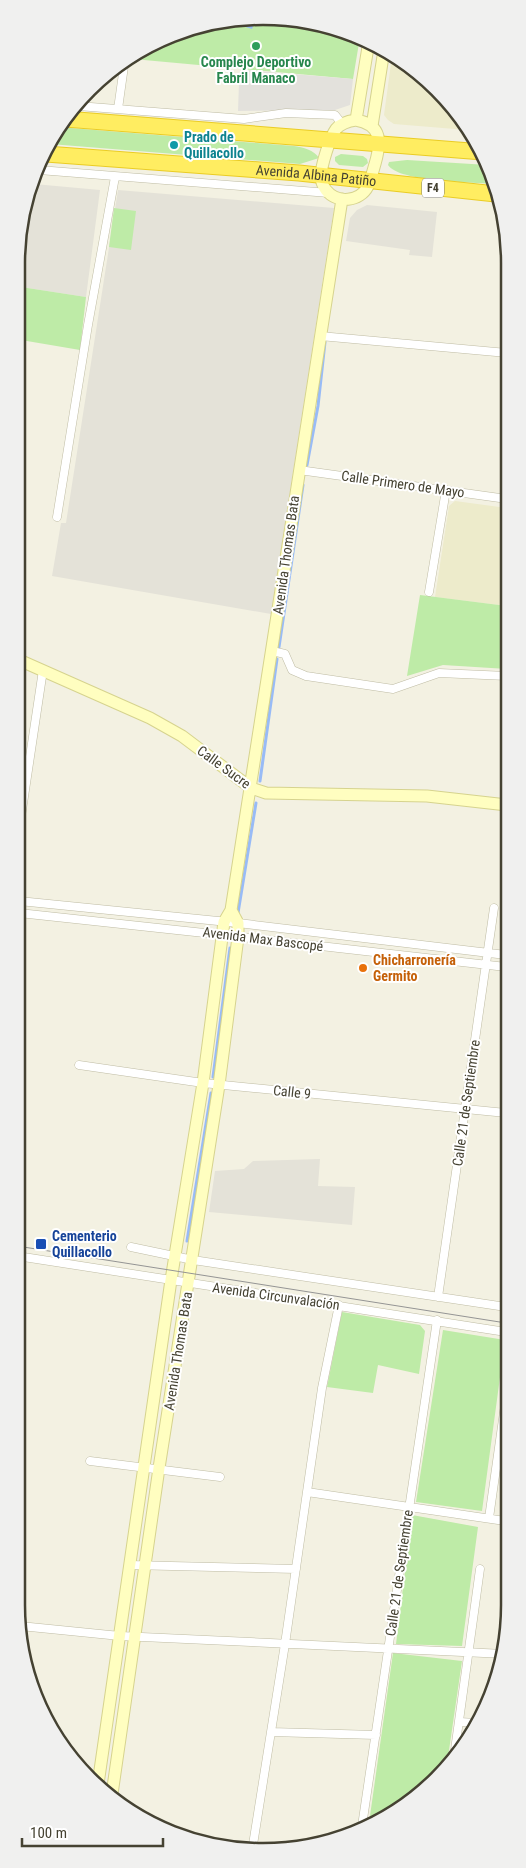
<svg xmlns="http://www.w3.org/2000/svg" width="526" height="1868" font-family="'Roboto Condensed',sans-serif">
<rect width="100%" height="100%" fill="#f3f1e2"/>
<!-- industrial -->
<path fill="#e4e2d8" d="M34 184 100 190 86 297 21 287V215Z
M118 190 334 208 271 614 52 576 61 523H66Z
M367 205 437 212 432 257 409 255 410 250 346 241 350 218 357 210Z
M320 1159 318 1186 355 1187 352 1225 209 1212 215 1171 244 1169 253 1161Z"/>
<!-- education -->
<path fill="#edebcb" d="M392 56 438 89 467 130 394 124 388 120 384 115Z
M455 501 507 508V606L435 597 449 506Z"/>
<!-- green -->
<path fill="#beeba7" d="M215 21H311L360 37 353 79 133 59V55Z
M58 127 294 146C303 147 314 150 319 158L300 164 50 144Z
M341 154 363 156 367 159 368 163 363 167 339 165 335 161V157Z
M407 160 488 165 493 184C472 182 399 182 388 165L389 162Z
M114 208 136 211 131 250 109 247Z
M21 287 86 297 80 350 21 340Z
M420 595 507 606V669L443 665 407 676Z
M342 1312 420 1325 425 1331 419 1374 378 1365 373 1393 327 1387Z
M443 1330 505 1340 482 1511 416 1502Z
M412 1515 478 1527 462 1646 396 1644Z
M393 1653 462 1661 447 1764 413 1801 369 1823Z"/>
<!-- parking -->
<path fill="#e3e1dc" d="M246 70 353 79 350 105 335 110 238 111 239 83H245Z"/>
<!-- water -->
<path fill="#98bbf6" d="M237 21H255L252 29 236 24Z"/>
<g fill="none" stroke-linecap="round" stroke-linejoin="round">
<!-- stream -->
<path stroke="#98bbf6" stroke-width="3" d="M307 465 318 406 325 342
M279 647 303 485
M260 781 277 659
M238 913 256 803
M213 1077 230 948
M187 1241 211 1093"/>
<defs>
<path id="street" d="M78 106 244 119 286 113 335 115 342 124
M118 109 125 59
M39 170 329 193
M320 336 507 353
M299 470 507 499
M57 517 88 325 115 177
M429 592 446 490
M272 651 285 654 292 670 306 676 393 689 439 673 507 676
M19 830 43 670
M19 901 238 923 506 955
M19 913 223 935 506 967
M79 1065 203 1083 506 1113
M131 1247 193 1260 506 1307
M17 1256 506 1332
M438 1297 494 908
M90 1461 220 1477
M307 1492 505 1521
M489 1518 506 1398
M129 1565 296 1569
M20 1626 120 1636 505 1654
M460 1722 476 1723
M271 1732 376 1735
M454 1757 480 1569
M362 1826 437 1320
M252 1851 285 1644 322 1388 339 1305"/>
<path id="secondary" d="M356 120C383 125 381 143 375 164 373 171 371 179 368 186 360 202 337 204 326 190 323 186 321 181 321 176 321 166 330 137 336 129 341 123 349 121 356 120Z
M356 120 369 41
M372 126 384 50
M19 660 150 718 182 736 251 788 266 793 427 796 507 805
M98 1784 171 1280 203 1083 224 922 231 910 342 199
M112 1794 159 1468 219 1085 238 937V923L231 910"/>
<g id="highway">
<path d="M65 119 483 152"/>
<path id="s1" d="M46 154 299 173 496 194"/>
</g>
</defs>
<!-- street casing -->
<use href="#street" stroke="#bfbca4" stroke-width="9"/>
<!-- secondary casing -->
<use href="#secondary" stroke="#d6d38e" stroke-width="13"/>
<!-- highway casing -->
<use href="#highway" stroke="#eacc25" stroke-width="17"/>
<!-- street -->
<use href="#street" stroke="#fff" stroke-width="8"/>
<!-- secondary -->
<use href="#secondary" stroke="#fffec0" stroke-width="11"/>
<!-- highway -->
<use href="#highway" stroke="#ffed61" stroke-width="15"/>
<!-- tram -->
<path stroke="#949494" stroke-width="1" d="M17 1246 506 1323"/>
</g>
<!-- markers -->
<circle fill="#2e9e5b" stroke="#fff" stroke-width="2" cx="256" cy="46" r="5"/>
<circle fill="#0f9aa8" stroke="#fff" stroke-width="2" cx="174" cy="145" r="5"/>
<circle fill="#e8710a" stroke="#fff" stroke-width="2" cx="363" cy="968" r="5"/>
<rect fill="#1a4fb4" stroke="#fff" stroke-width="2" x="35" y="1238" width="12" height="12" rx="2.5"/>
<g text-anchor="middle" stroke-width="4" stroke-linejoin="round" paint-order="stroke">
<!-- shield labels -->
<rect fill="#fff" stroke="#7d7b70" stroke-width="1" x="422" y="178.5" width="22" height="19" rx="4"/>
<g font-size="12" font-weight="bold" fill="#454232">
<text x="433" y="192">F4</text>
</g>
<!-- leisure labels -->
<g font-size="14" font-weight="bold" fill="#27864d" stroke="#fff">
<text x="256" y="67">Complejo Deportivo<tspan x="256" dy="16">Fabril Manaco</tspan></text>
</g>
<!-- culture labels -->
<g font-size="14" font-weight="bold" fill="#0d838f" stroke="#fff" text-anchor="start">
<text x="184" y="142">Prado de<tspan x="184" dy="16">Quillacollo</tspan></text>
</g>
<!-- street labels -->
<g font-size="14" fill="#454232" stroke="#fff">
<text dy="5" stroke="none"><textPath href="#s1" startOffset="271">Avenida Albina Patiño</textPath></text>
<text transform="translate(403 484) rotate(8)" y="5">Calle Primero de Mayo</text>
<text transform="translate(286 555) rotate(-82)" y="5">Avenida Thomas Bata</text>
<text transform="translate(224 767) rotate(36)" y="5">Calle Sucre</text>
<text transform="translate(263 939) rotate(7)" y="5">Avenida Max Bascopé</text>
<text transform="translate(292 1092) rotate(6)" y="5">Calle 9</text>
<text transform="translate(466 1103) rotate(-82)" y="5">Calle 21 de Septiembre</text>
<text transform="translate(276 1296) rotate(8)" y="5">Avenida Circunvalación</text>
<text transform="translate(178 1351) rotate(-81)" y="5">Avenida Thomas Bata</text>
<text transform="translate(399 1573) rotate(-82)" y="5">Calle 21 de Septiembre</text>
</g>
<!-- food labels -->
<g font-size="14" font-weight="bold" fill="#c56008" stroke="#fff" text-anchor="start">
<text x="373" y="965">Chicharronería<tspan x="373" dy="16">Germito</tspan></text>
</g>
<!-- transit labels -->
<g font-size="14" font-weight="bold" fill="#164399" stroke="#fff" text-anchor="start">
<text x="52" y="1241">Cementerio<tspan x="52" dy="16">Quillacollo</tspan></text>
</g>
</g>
<!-- crop -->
<path d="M0 0H526V1868H0ZM263 25H263A238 238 0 0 1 501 263V1605A238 238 0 0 1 263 1843H263A238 238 0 0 1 25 1605V263A238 238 0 0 1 263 25Z" fill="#f0f0ef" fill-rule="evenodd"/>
<path fill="none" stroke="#454232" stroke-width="2.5" d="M263 25H263A238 238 0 0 1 501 263V1605A238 238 0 0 1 263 1843H263A238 238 0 0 1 25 1605V263A238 238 0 0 1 263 25Z"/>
<!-- scale -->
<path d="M22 1838v8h141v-8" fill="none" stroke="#454232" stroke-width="2.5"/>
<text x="30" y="1838" font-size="15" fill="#454232" stroke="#ffffff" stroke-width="4" paint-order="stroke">100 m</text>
</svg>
